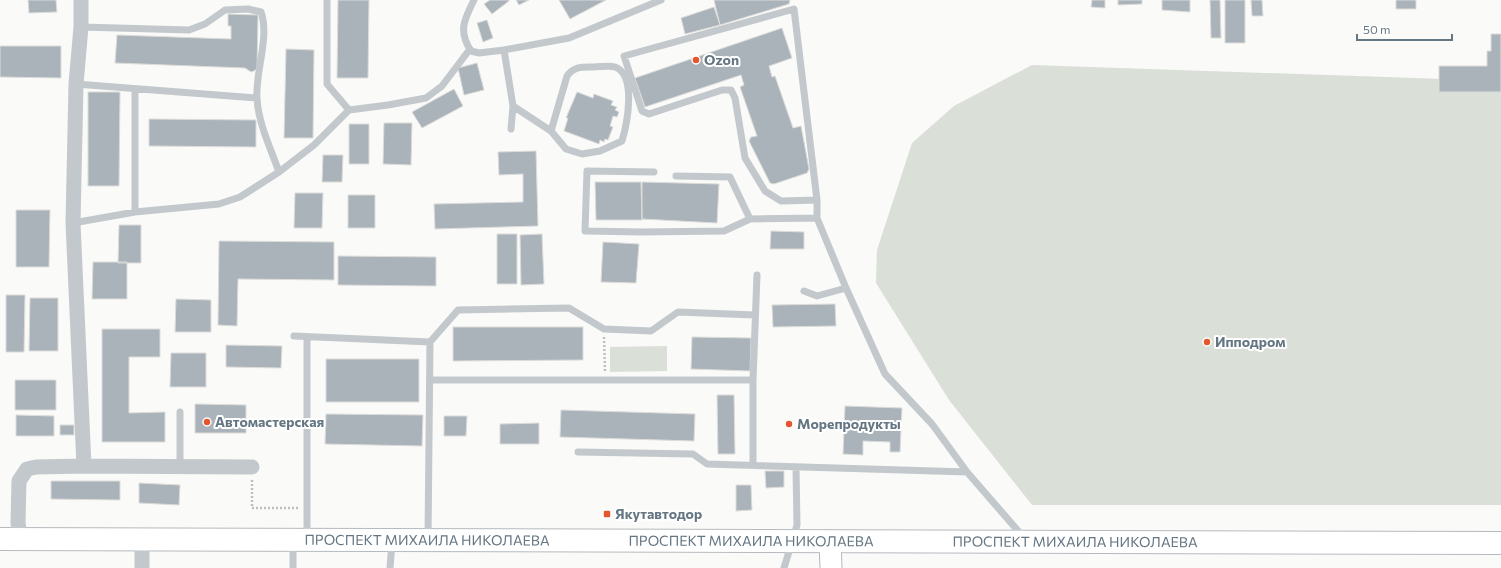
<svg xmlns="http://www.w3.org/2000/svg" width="1501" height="568" font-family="Commissioner,sans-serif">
<rect width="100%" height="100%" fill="#fafaf8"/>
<!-- green -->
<path fill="#dadfd7" d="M1032 65 1501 81V505H1032L949 400 876 283 877 250 912 143 954 106Z
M667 346V371L610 372V347Z"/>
<!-- building -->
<path fill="#aab3b9" stroke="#dcdcda" d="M28 0H56L57 12 29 13Z
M338 0H369L368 78H337Z
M490 0H509V1L492 14 484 4Z
M516 0H529L519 5Z
M559 0H606L570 19Z
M714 0H790L789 4 720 25Z
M1092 0H1105V8L1091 7Z
M1118 0H1142V4L1118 5Z
M1162 0H1190V12L1162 10Z
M1210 0H1220L1221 38H1211Z
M1225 0H1245V43H1225Z
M1251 0H1262L1263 16H1252Z
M1396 0H1416V9H1396Z
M714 7 720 25 685 34 681 18Z
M228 14 258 15 257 68 254 71 251 72 245 68 115 63 117 35 231 39V26H228Z
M487 20 493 38 483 42 477 23Z
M782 28 792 58 769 66 772 77 775 76 793 128 801 126 809 169 807 173 774 184 770 183 749 141 751 137 757 136 740 87 744 85 741 75 645 107 635 78Z
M1491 34H1501V92H1439V66H1487V51H1491Z
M0 46H61V78L0 77Z
M286 49 314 50 313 138H284Z
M477 63 484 90 464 95 458 68Z
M454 89 463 106 422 128 412 112Z
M88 92H120L119 186H88Z
M577 92 593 98 594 94 613 101 611 105 617 107 615 110 619 112 617 117 613 116 610 126 613 127 608 140 605 139 604 142 600 140 599 144 564 131 568 118H566Z
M149 119 256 120V147L149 146Z
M384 123H412L411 165 383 164Z
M349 124H369V164H349Z
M536 151 538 226 435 229 434 204 523 202V174L499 175 498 152Z
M323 155H343L342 182H322Z
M595 182H641L642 220H596Z
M642 182 719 184 717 223 642 219Z
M295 193H323L322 228H294Z
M348 195H375V228H348Z
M16 210H50L49 267H16Z
M119 225H141V263H118Z
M771 231 804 232V249H770Z
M497 234H517V284H497Z
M542 234 544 284 521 285 520 235Z
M219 241 334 242V280L238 279 237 326 218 325Z
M603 242 639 244 636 283 601 282Z
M338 256 436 257V286L338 285Z
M93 262H127V299H92Z
M6 295H25L24 352H6Z
M30 298H58V351H29Z
M176 299 211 300V332H175Z
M835 304 836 326 773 327 772 305Z
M453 327H583V360L453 361Z
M102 329H160V357H129V413L165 412V442H102Z
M692 337 751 338 750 371 691 369Z
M226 345 282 346 281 368 226 367Z
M171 353H206V387H170Z
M326 359H419V402H326Z
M15 380H56V410H15Z
M717 395H734L735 454H718Z
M195 404 246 405V433H195Z
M845 406 902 408 900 452H890V442L863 441V455L843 454Z
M561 410 695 414 694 441 560 437Z
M326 414 423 415 422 446 325 444Z
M16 415 54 416V436H16Z
M444 416H467L466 436H444Z
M539 423V444H500V424Z
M60 425H74V435H60Z
M765 471H784V487L766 488Z
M51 481H120V500L51 499Z
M139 483 180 485 179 505 139 503Z
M736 485H751L752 510 736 511Z"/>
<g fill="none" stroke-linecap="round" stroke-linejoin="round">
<defs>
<path id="secondary" d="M830 541 831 568"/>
<g id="primary">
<path id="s1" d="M0 539 1501 543"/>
</g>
</defs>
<!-- secondary casing -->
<use href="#secondary" stroke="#b3babf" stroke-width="23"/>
<!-- primary casing -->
<use href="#primary" stroke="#b5babe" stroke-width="24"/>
<!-- path -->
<path stroke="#bbbfc2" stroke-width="2.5" stroke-dasharray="2 2" stroke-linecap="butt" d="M604 337 605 372
M252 480V508H299"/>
<!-- lane -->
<path stroke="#c3c8cc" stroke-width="7" d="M327 0V84L349 110
M474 0C464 20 458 31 471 51L479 53 504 50 513 106 511 129
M81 27 189 30 205 24 225 10 248 9 261 12C270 37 255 72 257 98 258 123 271 149 279 172
M504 50 569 38 661 0
M76 84 257 98
M513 106 551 131 566 149 582 154 600 151 622 141C627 124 637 75 615 67 609 65 600 67 594 67 582 67 574 66 567 76L551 131
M654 172 587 171 585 231 642 232 724 231 750 219 817 218 846 288
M676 176 730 177 750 219
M135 212V90
M817 218V200L781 201 765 191 745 158 735 98 731 90H722L649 114 642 111 624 56 794 9 817 200
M73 223 135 212 219 204 240 197 279 172 314 145 349 110 388 105 426 98 442 86 470 49
M804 291 817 296 846 288 885 374 932 424 967 472 1019 532 1025 536
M294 336 430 342
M307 337V538
M430 380H753L757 275
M578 452 693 454 707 464 967 472
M753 465V380
M180 466V412
M428 538 430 342 458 310 569 308 604 329 651 331 678 312 755 315
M293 568V542
M390 568 392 542
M784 568 797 525 796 467"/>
<!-- street -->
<path stroke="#c3c8cc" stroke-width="15" d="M81 0V27L76 84 73 223 84 466
M20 539 18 522 19 481 27 469 36 467 84 466 252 467
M142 568V540"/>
<!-- secondary -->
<use href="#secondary" stroke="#fff" stroke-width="21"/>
<!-- primary -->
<use href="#primary" stroke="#fff" stroke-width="22"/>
</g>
<!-- markers -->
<g fill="#e4572e" stroke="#fff" stroke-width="1.5">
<circle cx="696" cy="60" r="4"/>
<circle cx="1207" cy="342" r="4"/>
<circle cx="207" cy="422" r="4"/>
<circle cx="789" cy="424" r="4"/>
<rect x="603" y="510" width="8" height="8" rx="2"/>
</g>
<g text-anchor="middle" stroke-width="4" stroke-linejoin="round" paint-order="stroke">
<!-- poi labels -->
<g font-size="14" font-weight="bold" fill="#657683" stroke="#fff" text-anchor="start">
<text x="704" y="65">Ozon</text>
<text x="1215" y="347">Ипподром</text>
<text x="215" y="427">Автомастерская</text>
<text x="797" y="429">Морепродукты</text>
<text x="615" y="519">Якутавтодор</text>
</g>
<!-- street labels -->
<g font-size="14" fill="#657683" stroke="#fff">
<text dy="5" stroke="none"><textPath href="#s1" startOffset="427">ПРОСПЕКТ МИХАИЛА НИКОЛАЕВА</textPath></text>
<text dy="5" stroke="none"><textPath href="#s1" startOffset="751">ПРОСПЕКТ МИХАИЛА НИКОЛАЕВА</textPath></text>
<text dy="5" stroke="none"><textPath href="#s1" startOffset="1075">ПРОСПЕКТ МИХАИЛА НИКОЛАЕВА</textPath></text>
</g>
</g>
<!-- scale -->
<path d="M1357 34v6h95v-6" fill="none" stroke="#657683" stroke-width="2"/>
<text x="1363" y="34" font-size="12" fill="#657683" stroke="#ffffff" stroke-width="3" paint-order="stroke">50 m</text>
</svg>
